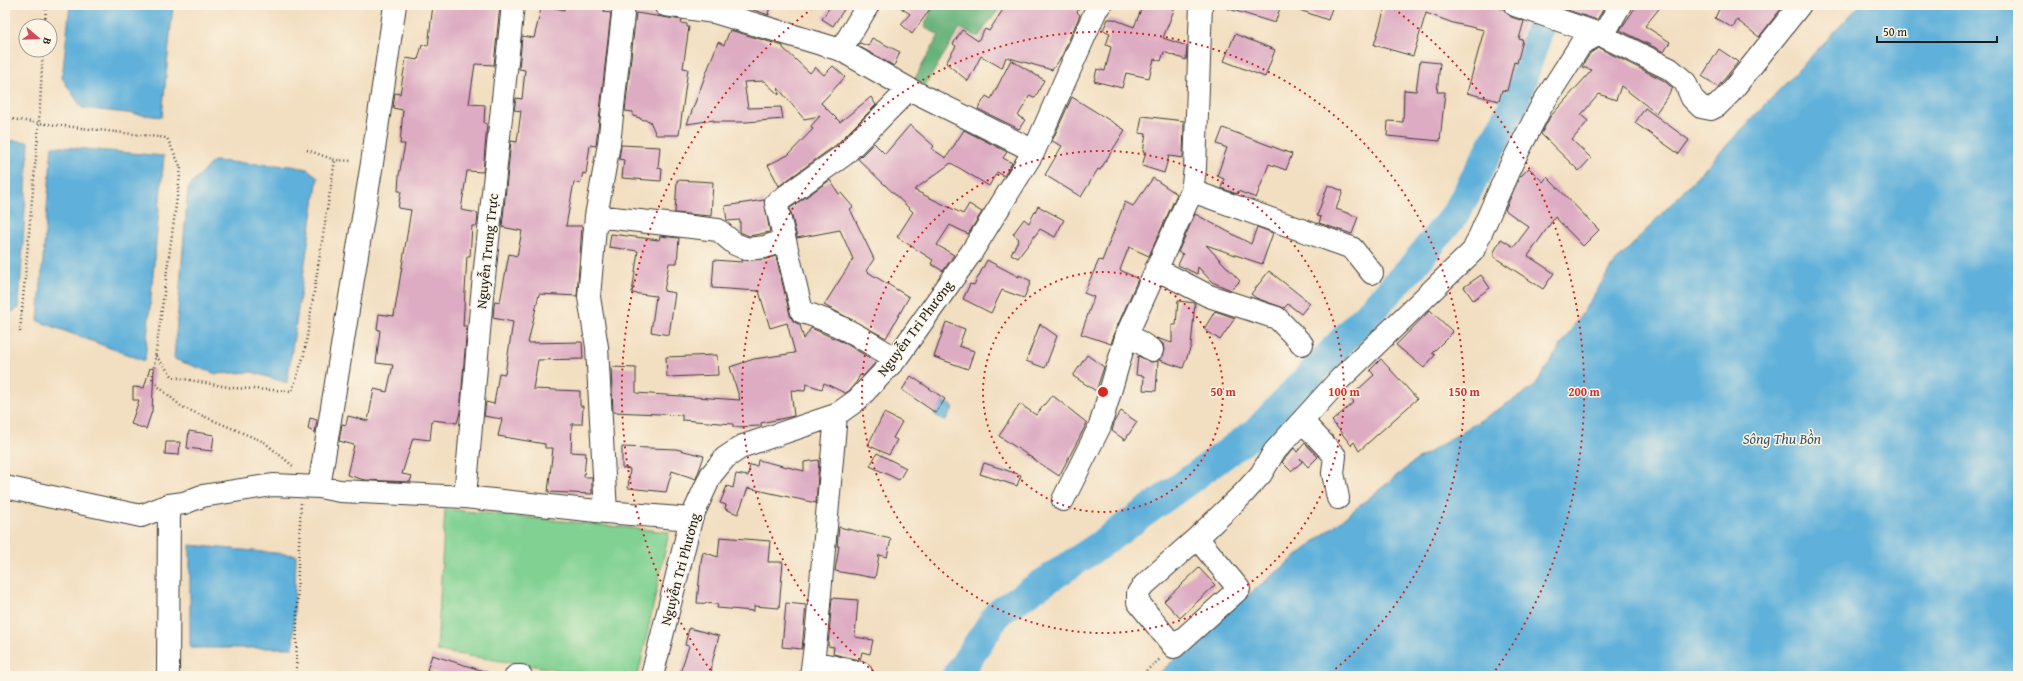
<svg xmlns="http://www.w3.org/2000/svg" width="2023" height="681" font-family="'Gentium Book Plus',serif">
<rect width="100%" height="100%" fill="#fcf5e5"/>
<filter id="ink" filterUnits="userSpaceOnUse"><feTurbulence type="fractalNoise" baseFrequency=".025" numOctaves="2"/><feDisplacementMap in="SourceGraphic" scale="8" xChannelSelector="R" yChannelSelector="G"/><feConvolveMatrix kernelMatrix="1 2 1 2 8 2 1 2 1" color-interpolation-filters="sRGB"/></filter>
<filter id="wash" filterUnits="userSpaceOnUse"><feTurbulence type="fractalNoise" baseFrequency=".012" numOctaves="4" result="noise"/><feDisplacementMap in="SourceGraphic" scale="16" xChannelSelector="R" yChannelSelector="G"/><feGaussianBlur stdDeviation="0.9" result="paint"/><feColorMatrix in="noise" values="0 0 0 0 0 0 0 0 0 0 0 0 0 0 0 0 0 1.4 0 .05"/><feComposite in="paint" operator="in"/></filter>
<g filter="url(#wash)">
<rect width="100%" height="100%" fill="#f2dec0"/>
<!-- green -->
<path fill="#80d192" stroke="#4e7657" d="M445 509 669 532 638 676H599L437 651Z"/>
<!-- forest -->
<path fill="#68b37c" stroke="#42684c" d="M933 5H1002L978 37 960 28 923 89H909L939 35 924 27Z"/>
<!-- water -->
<path fill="#5fb0da" stroke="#3e667b" d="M70 5H173L162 117 82 108 62 78Z
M1860 5H2018V676H1156L1237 604 1415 461 1534 387 1614 264Z
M5 140 29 142 19 308 8 314 5 313Z
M52 146 164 156 145 361 38 321Z
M213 161 291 166 307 169 318 177 287 383 252 372 216 374 174 359 188 188Z
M944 401 954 407 945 421 934 414Z
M190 545 296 555 293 648H190Z"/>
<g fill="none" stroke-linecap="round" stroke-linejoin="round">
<!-- river -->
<path stroke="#5fb0da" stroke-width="29" d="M956 676 999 612 1097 547 1257 431 1413 266 1456 213 1513 106 1548 5"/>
</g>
<g id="blocks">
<!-- building -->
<path fill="#ddabc2" d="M433 5H500L494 65 475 64 469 104 485 105 484 123 487 124 483 172 467 171 461 210 478 213 477 226H472L470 256H467L463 326H467L460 412 457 423 432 420 430 440 413 438 402 474 412 476 410 482 365 480 347 475 354 445 339 441 342 424 346 425 348 416 368 421 374 389 387 392 393 365 376 363 380 330 377 329 379 314 394 316 411 210 398 208 401 191H398L399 175 405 144H400L403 110 393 108 395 93 400 94 406 58 418 60 422 45 428 46Z
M542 5 564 10 565 5H597L605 6 604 12 611 13 596 146 590 145 586 174 583 173 580 184 574 182 566 226H582L577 296 539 294 528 343 582 342 583 359 538 360 533 389 580 391V406H583L582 424H572L571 452 586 453 584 477H592V494L548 492 553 448H545V444L498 436 502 419 484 416 486 402 494 404 499 373 505 374 513 322 493 318 494 306 495 301 500 302 509 254 517 256 522 231 502 227 511 141 517 142 521 111 514 110 515 105 516 98 522 99 525 70 519 69 522 36 534 38Z
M738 5H771L768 13 769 14V15Z
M831 5H847L833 26 822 19Z
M897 5H933L912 34 901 24 910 14Z
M1006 5H1081L1077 12 1080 15 1061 58 1052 70 1006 57 1002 68 981 56 968 81 946 63 956 46 953 44 962 30 978 41 985 29 989 31Z
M1143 5H1176L1163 38 1187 46 1186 60 1164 52 1161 61 1154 59 1149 78 1126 73 1122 88 1094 81 1097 69 1105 71 1111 47 1106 45 1110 33 1103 30 1108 19H1113L1134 27Z
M1226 5H1281L1275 23 1226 8Z
M1291 5H1333L1328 20 1291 7Z
M1386 5H1491L1504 9 1511 17 1524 21 1519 39 1523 40 1517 63 1514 62 1507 91 1502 90 1499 101 1467 93 1484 30 1453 23 1426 13 1413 56 1374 45Z
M1553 5H1606L1597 20Z
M1637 5H1662L1645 26 1670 42 1664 52 1620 30Z
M1718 5H1784L1759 37 1737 20 1733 28 1715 18 1720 7Z
M636 13 682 20 681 23 687 24V27H689L683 68 688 69 679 135H656L650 121 640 119V118L633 116V112L625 111Z
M730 30 783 46V48L810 73 815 67 824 75 833 66 845 77 821 103 840 122 871 97 876 105 836 145 779 186 768 165 788 155 813 129 811 126 820 116 804 119 778 88 779 95 764 81 744 82 748 108 781 107 783 119 747 122H714V120L687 124 718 42 724 45Z
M1235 34 1275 50 1265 77 1224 61Z
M872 38 900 52 894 66 858 46 860 43 868 46Z
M1599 48 1663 80 1673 88 1656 113 1621 86 1616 100 1599 94 1581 115 1588 121 1572 140 1591 158 1579 171 1541 134 1550 117 1592 70 1582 67 1590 53Z
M1719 49 1738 62 1718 87 1702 76Z
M1011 60 1044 80 1035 98 1030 95 1018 116 1025 120 1019 129 978 109 986 96 991 99Z
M1420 61 1440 63 1437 92H1445L1440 141 1387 136 1388 121 1403 122 1404 90 1416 91Z
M1072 97 1125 130 1100 170 1098 169 1081 197 1045 175 1062 146 1052 141Z
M1645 108 1689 140 1679 154 1635 123Z
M1142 116 1184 121 1183 158 1169 156 1164 173 1142 166 1146 152H1143L1146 134 1139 133Z
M910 125 934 146 932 149 946 158 964 130 1007 152 1003 158 1012 163 1004 176 997 172 989 186 951 163 914 190 963 214 969 204 982 212 968 234 950 225 937 245 954 255 943 271 931 264 933 260 897 237 913 212 858 159 874 143 885 154Z
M1223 128 1292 154 1286 170 1269 164 1256 198 1238 191 1237 194 1221 188 1224 179 1217 176 1227 148 1217 144Z
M621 145 660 147 658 168 662 169 661 181 622 178 624 160 619 159Z
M1529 168 1543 182 1547 177 1599 230 1583 246 1555 217 1528 256 1554 273 1543 289 1494 257V252L1501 239 1514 247 1529 227 1505 210 1519 178Z
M1153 178 1177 194 1149 256 1129 247 1120 270 1138 279 1116 329 1111 344 1081 334 1094 297 1084 293 1099 260 1102 261 1125 202 1133 206Z
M677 180 713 182 711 216 675 213Z
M830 180 839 194 841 193 853 207 850 209 874 259 866 271 909 297 886 338 824 305 853 259 840 230 797 238 790 208Z
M1328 185 1343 191 1336 209 1358 217 1352 234 1319 223 1321 217 1317 216Z
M764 200 770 232 749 236 740 232V220L727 221 725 206Z
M1038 206 1064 220 1055 237 1040 229 1018 258 1011 254 1019 239 1013 234 1024 219 1029 223Z
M1195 214 1251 244 1257 227 1273 233 1262 264 1206 245 1240 281 1231 290 1212 282 1198 267 1197 274 1178 265 1183 254 1178 252Z
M611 234 659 240 660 236 679 238 677 263H669L664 291 675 293 669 335 651 332 656 296 632 293 638 251 609 247Z
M776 256 790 315 793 321 800 325 804 339 811 328 845 343 876 362 863 376 860 375 857 381 849 391 845 393 824 383 822 389 806 384 805 391 791 390 794 416 761 423V426L733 427V424L682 420V415L613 412 611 367 636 368V393L740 400 730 367 754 359 795 353 787 323 770 328 759 291 712 288 714 260 742 262V260L766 259Z
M987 260 1019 277V275L1031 281 1024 298 1002 290 991 313 963 299 970 284 974 285Z
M1269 271 1310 303 1301 314 1288 304 1284 308 1256 298 1251 294Z
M1481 275 1490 288 1473 300 1464 287Z
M1178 301 1195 303 1191 346 1183 368 1159 360 1164 350 1163 344 1156 338 1172 343V325H1176Z
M1430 310 1453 332 1432 353 1435 355 1424 368 1396 345Z
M1215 311 1235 318 1220 340 1204 329Z
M946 322 965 329 959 346 974 351 968 369 934 357Z
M1040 324 1057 336 1045 368 1026 361Z
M717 355 718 375 667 377 666 357Z
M1087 355 1104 367 1096 391 1073 376Z
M1138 356 1151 362 1158 361 1156 391 1143 390 1144 376 1136 375Z
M1381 359 1417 399 1359 451 1354 442 1351 445 1332 421 1354 402 1350 397 1374 375 1370 370Z
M150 368 154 369 152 411 146 429 131 424 139 400H133V387L144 388Z
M911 376 945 399 936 413 902 390Z
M1052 395 1087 423 1059 476 999 436 1020 404 1036 415Z
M1121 411 1137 422 1125 440 1112 431 1115 420Z
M884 413 902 422 893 438 897 440 889 455 868 445Z
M310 418 317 420 315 433 308 429Z
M189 431 214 435 212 451 187 448Z
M166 442H180L179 455 165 454Z
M1305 443 1318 457 1308 467 1300 458 1302 462 1291 471 1282 462 1294 448 1297 452Z
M622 447 676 449 704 456 696 479 672 471 666 492 628 488 630 469 622 468Z
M877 453 906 468 899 480 870 466Z
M758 460 804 471V462L819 460 816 503 748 488 738 514 725 509 726 505 720 503 727 486 733 488 736 474 748 476 750 465 757 466Z
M984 463 1021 475 1017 486 980 474Z
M839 527 891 539 887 557 879 555 875 578 835 571 839 546H837Z
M720 537 770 541 768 562H783L779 608 754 606V611L717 608 718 604 697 603 701 561 703 552 718 557Z
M1199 568 1215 585 1180 618 1164 601Z
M832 598 858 600 855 637 873 640 870 654 862 652 860 660 833 654 834 647 828 646Z
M786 603 806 605 802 649 782 647Z
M689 628 719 636 712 663 711 676H679L689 646 685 645Z
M432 655 490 673V676H446L427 670Z"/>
</g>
</g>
<g filter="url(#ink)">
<use href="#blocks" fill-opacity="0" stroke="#3c3935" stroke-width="1"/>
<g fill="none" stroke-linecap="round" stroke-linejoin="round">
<defs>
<path id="minor" d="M665 5 714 12 841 50 909 89 1034 151
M1515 5 1599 34 1606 30 1620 5
M841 50 868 5
M1192 191 1352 248 1372 273
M596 216 718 230 735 244 747 249 765 247 784 240
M1156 269 1209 296 1277 318 1302 344
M1127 334 1152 350
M896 359C865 340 837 322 802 312L776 203 844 155 909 89
M1302 421 1335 456 1333 473 1338 498
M5 487 141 516 169 505 184 503 202 496 273 485 319 487 340 491 465 497 606 512 691 519
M319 487 372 163 395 5
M465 497 482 296 513 5
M1063 500 1100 426 1127 334 1192 191 1195 168 1201 5
M606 512 597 347 589 297 596 216 609 144 624 5
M1197 538 1239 589 1174 647 1138 602V593L1144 585 1197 538 1243 494 1261 474 1274 452 1340 379 1473 251 1510 167 1542 105 1581 44 1599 34 1670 69 1685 82 1692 98 1701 107 1711 109 1717 106 1730 93 1800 5
M813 662 861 673
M168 676 169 505
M516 676H521
M652 676 691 519 711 475 725 458 743 446 836 415 857 400 896 359 971 253 1034 151 1096 10 1100 5
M811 676 816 638 836 415"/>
</defs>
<!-- minor casing -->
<use href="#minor" stroke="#3c3935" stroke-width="24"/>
<!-- path -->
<path stroke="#3c3935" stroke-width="2.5" stroke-dasharray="1 3" stroke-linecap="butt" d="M45 26 46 5
M5 118 39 123 43 50
M307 150 335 160 353 161
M20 332 39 123 167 138 181 168 152 381 182 407 264 442 293 466
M156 356 173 377 233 388 292 391 304 355 335 160
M296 676 298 564 301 503
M1140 676 1160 659"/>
<!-- minor -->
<use href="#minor" stroke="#fff" stroke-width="22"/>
</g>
</g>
<!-- distance rings -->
<g fill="none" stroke="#d62828" stroke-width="2" stroke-dasharray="2 4">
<circle cx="1103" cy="392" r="120"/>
<circle cx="1103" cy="392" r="241"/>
<path d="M878 675A361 361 0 1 1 1328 675"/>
<path d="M714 675A481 481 0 0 1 817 5M1389 5A481 481 0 0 1 1492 675"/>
</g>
<g text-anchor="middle" stroke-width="3" stroke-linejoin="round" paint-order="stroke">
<!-- street labels -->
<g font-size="14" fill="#1c1c1c" stroke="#fcf5e5">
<text transform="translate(487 251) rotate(-84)" y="5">Nguyễn Trung Trực</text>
<text transform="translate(915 328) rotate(-53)" y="5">Nguyễn Tri Phương</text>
<text transform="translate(680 569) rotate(-75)" y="5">Nguyễn Tri Phương</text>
</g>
<!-- water labels -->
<g font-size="15" font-style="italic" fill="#375768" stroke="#fcf5e5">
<text x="1782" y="444">Sông Thu Bồn</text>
</g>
</g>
<circle cx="1103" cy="392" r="6" fill="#d62828" stroke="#fcf5e5" stroke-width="2"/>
<g font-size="12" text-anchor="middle" font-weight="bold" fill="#d62828" stroke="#fcf5e5" stroke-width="3" stroke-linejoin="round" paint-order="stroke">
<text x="1223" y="396">50 m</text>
<text x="1344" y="396">100 m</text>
<text x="1464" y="396">150 m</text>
<text x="1584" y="396">200 m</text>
</g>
<!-- margin -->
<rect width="2023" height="681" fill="none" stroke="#fcf5e5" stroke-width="20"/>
<!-- north arrow -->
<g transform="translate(38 38) rotate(109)"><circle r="19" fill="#fcf5e5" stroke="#a29e95"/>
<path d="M0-3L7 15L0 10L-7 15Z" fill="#d1495b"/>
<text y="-6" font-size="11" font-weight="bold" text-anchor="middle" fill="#1c1c1c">B</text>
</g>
<!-- scale -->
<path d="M1877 36v6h120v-6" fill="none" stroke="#1c1c1c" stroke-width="2"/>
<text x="1883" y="36" font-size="12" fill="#1c1c1c" stroke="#fcf5e5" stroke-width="3" paint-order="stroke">50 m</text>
</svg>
